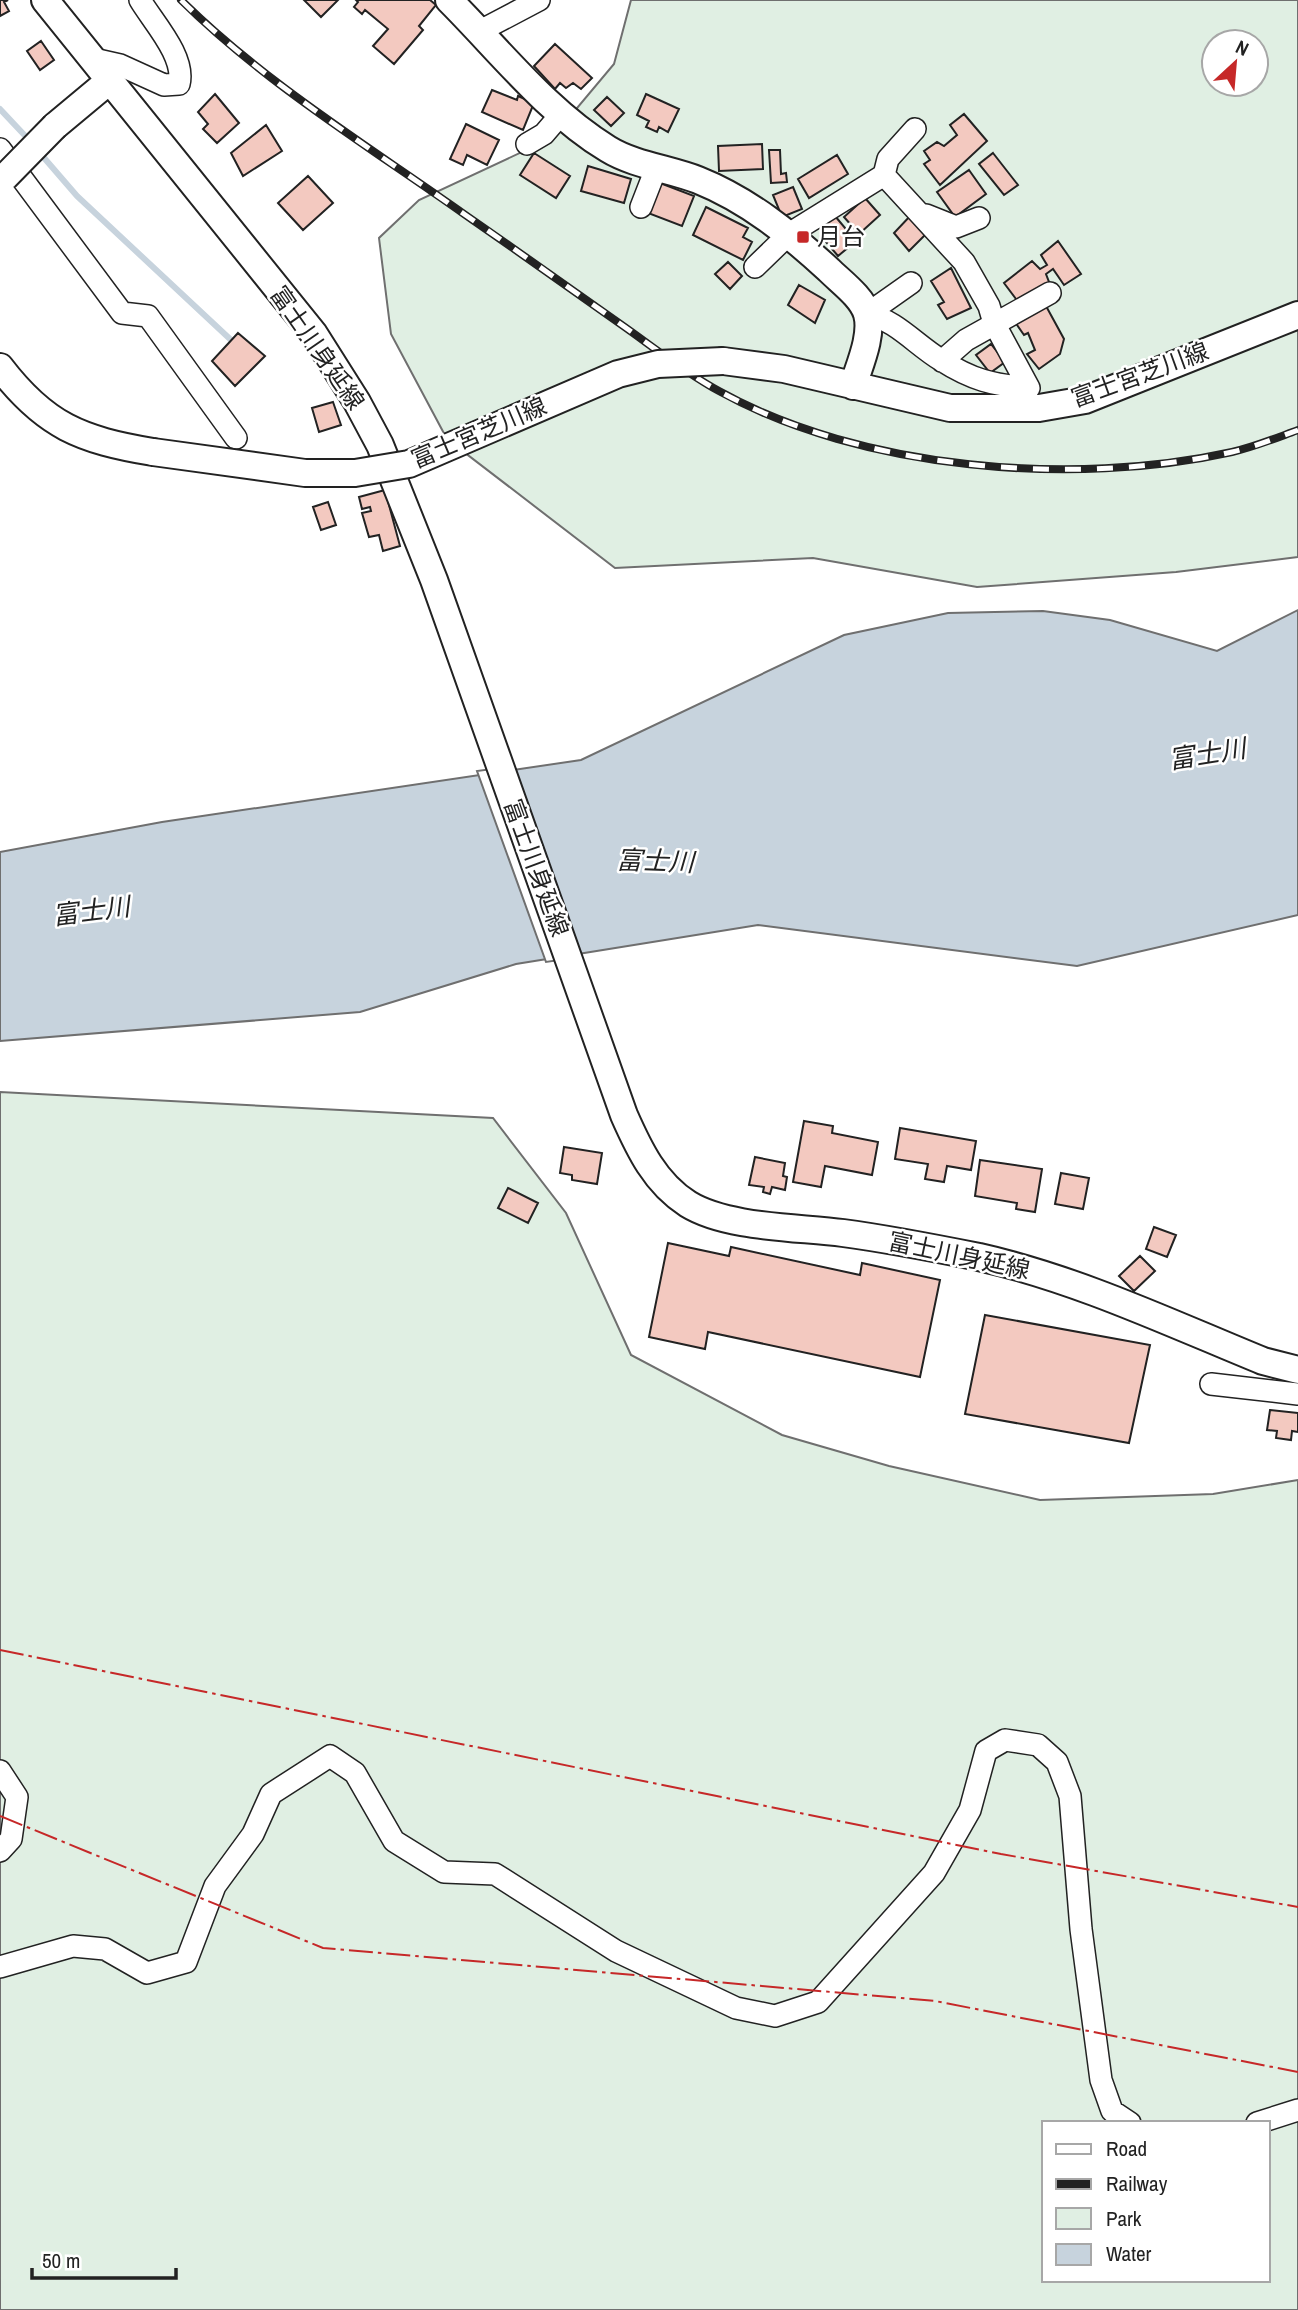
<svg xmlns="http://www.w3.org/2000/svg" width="1298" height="2310" font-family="'Archivo Narrow','Noto Sans JP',sans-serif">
<rect width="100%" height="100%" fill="#fff"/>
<!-- green -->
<path fill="#e0efe3" stroke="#6f6f6f" stroke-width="2" fill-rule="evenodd" d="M631 0H1298V557L1176 572 977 587 813 558 615 568 447 439 391 334 379 238 419 200 552 138 614 64ZM1214 42H1256V84H1214Z
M0 1092 493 1118 566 1213 631 1355 782 1435 889 1466 1040 1500 1213 1494 1298 1480V2310H0ZM1044 2123H1268V2280H1044Z"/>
<!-- water -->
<path fill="#c7d3dd" stroke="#6f6f6f" stroke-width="2" d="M1298 610V915L1077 966 758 925 516 964 360 1012 0 1041V852L162 822 581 760 844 635 948 613 1043 611 1110 620 1217 651Z"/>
<!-- pier -->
<path fill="#fff" stroke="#6f6f6f" stroke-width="2" d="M513 766 580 957 546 962 477 771Z"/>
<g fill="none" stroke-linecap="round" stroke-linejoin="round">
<!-- stream -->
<path stroke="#c7d3dd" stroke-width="6" d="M0 109 30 141
M39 152 77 196 230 339"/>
</g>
<!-- building -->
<path fill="#f3c9c0" stroke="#222" stroke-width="2" d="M0 0H8L4 2 9 11 0 16Z
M304 0H338L321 17Z
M356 0H430L436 5 419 26 423 30 394 64 373 46 388 29 365 10 362 14 354 7 358 2Z
M41 41 54 60 40 70 27 51Z
M555 44 592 78 581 89 573 83 566 88 560 83 555 89 534 66Z
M492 90 517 100 518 96 534 103 523 130 482 112Z
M215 94 239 123 217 143 203 129 208 124 198 112Z
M646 94 679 109 668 132 659 127 657 132 646 127 649 121 637 115Z
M607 97 624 113 611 126 594 110Z
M964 114 987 141 940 185 924 164 930 160 924 151 937 142 944 146 957 135 950 125Z
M466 124 499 140 487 165 467 155 463 165 450 159Z
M266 125 282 151 243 176 231 153Z
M762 144 763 169 719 171 718 146Z
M769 150H780L781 174 786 173 787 182 771 183Z
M534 153 570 176 556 198 520 175Z
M993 153 1018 185 1004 195 979 164Z
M837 155 848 174 809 198 798 179Z
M588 166 631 179 624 203 581 191Z
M969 170 986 194 955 217 937 192Z
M308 176 333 203 303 230 278 203Z
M660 183 694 196 682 226 648 213Z
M793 187 802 209 782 217 773 195Z
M865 198 880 215 859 234 844 217Z
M706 207 748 228 743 237 752 242 743 260 693 235Z
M912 214 929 231 909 251 894 233Z
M835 216 856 241 838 256 821 236 829 229 825 224Z
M1058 241 1081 274 1064 285 1053 269 1046 274 1049 282 1019 303 1004 283 1032 261 1040 269 1047 265 1041 255Z
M728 262 742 276 730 289 715 274Z
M951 268 971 308 947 319 938 305 944 302 931 281Z
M799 285 825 300 815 323 788 305Z
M1046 306 1064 339 1060 354 1039 369 1027 354 1035 350 1028 333 1024 335 1015 322Z
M238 333 265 356 235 386 212 361Z
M991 344 1005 362 990 373 976 355Z
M333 402 341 425 319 432 312 408Z
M385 490 400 546 383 551 379 535 369 537 362 513 371 511 370 507 362 509 359 497Z
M328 502 336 525 321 530 313 507Z
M804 1121 833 1126 832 1133 878 1142 872 1175 825 1166 821 1187 793 1182Z
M900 1128 976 1141 971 1170 947 1166 944 1182 925 1179 928 1164 895 1159Z
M564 1147 602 1153 597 1184 572 1180V1175L560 1173Z
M755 1157 785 1163 783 1176 787 1177 785 1190 772 1187 770 1194 763 1192 764 1187 749 1185Z
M980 1160 1042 1169 1035 1212 1016 1209 1017 1203 975 1196Z
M1061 1173 1089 1178 1083 1209 1055 1204Z
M508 1188 538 1203 528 1223 498 1208Z
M1154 1227 1176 1235 1167 1257 1146 1249Z
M668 1243 729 1256 731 1247 860 1275 862 1263 940 1280 920 1377 708 1332 705 1349 649 1337Z
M1140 1256 1155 1271 1134 1291 1119 1276Z
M985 1315 1150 1345 1129 1443 965 1414Z
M1270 1410 1298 1413V1432L1292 1431 1291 1440 1276 1438 1277 1431 1267 1430Z"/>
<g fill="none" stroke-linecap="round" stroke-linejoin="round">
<defs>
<path id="minor" d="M480 31 539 0
M89 58 120 65 164 85 179 84C186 57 153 22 140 0
M527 144 544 134 562 113
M0 149 122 313 148 316 236 438
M884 175 888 159 915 129
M641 207 657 166
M926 215 956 227 979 218
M755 267 789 234 884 175 964 262 989 306 994 323 1029 388
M867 314C896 320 916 345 941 360 972 380 993 385 1029 388
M867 314 911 283
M942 361 966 340 1050 293
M1211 1384 1298 1394
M0 1771 17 1797 11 1839 0 1851
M0 1967 73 1946 105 1949 147 1973 186 1962 215 1886 253 1834 271 1794 330 1756 355 1773 394 1841 444 1872 495 1874 616 1951 736 2008 775 2016 818 2002 934 1873 970 1810 986 1751 1005 1740 1038 1745 1057 1762 1070 1796 1081 1929 1101 2080 1112 2111 1130 2123
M1257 2123 1298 2110"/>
<path id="major" d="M45 0 314 334 357 402 380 445 434 580 624 1115C639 1149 655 1183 688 1204 727 1228 797 1227 843 1233 888 1239 934 1248 979 1257 1077 1279 1170 1323 1263 1361L1298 1370
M449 0C499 50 547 112 608 149 634 165 670 169 698 180 748 200 790 234 829 270 841 282 862 297 867 314 873 336 859 366 853 386
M55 126 109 81
M723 361 784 369 950 408H1039L1085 400 1298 315
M0 367C45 426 81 440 153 452"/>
</defs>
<!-- minor casing -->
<use href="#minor" stroke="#222" stroke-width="24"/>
<!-- major casing -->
<use href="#major" stroke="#222" stroke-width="30"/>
<!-- minor -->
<use href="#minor" stroke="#fff" stroke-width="21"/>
<!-- major -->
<use href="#major" stroke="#fff" stroke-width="26"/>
<defs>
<path id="rail" d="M181 0C265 83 368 146 464 214 516 250 568 287 619 323 652 346 684 372 719 391 861 470 1074 487 1232 452 1254 447 1276 438 1298 430"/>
</defs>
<!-- rail casing -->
<use href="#rail" stroke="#222" stroke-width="8"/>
<!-- rail -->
<use href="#rail" stroke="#fff" stroke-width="5" stroke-dasharray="16" stroke-linecap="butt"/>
<defs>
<path id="major-bridge" d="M5 177 55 126
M153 452 305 473H355L409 464 618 374 658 364 723 361"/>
</defs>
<!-- major-bridge casing -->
<use href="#major-bridge" stroke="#222" stroke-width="30" stroke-linecap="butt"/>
<!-- major-bridge -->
<use href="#major-bridge" stroke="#fff" stroke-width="26"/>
<!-- power -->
<path stroke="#c62828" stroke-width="2" stroke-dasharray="24 5 3.5 5" stroke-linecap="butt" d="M0 1650 1001 1854 1298 1907
M0 1816 323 1948 935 2001 1298 2072"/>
</g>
<!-- markers -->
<rect fill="#c62828" stroke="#fff" stroke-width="2.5" x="796" y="230" width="14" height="14" rx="3.5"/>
<g text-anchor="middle" stroke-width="5" stroke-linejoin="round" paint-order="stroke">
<!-- poi labels -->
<g font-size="24" fill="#222" stroke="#fff" text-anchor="start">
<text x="817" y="245">月台</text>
</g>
<!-- street labels -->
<g font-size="24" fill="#222" stroke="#fff">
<text transform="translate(317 348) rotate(55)" y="8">富士川身延線</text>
<text transform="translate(1140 375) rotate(-20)" y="8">富士宮芝川線</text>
<text transform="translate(479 433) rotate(-23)" y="8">富士宮芝川線</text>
<text transform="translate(536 868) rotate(70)" y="8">富士川身延線</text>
<text transform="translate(959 1256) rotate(12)" y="8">富士川身延線</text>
</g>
<!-- water labels -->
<g font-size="26" font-style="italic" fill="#222" stroke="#fff">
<text transform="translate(1207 754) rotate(-9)" y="9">富士川</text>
<text transform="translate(655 861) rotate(2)" y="9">富士川</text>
<text transform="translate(91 911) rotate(-7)" y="9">富士川</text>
</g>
</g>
<!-- legend -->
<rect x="1042" y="2121" width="228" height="161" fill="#ffffff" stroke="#a7a7a7" stroke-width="2"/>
<rect x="1056" y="2144" width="35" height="10" fill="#ffffff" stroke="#a7a7a7" stroke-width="2"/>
<text x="1106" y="2156" font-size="21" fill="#222222">Road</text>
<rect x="1056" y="2179" width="35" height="10" fill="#222222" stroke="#a7a7a7" stroke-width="2"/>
<text x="1106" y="2191" font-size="21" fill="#222222">Railway</text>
<rect x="1056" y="2208" width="35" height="21" fill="#e0efe3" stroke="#a7a7a7" stroke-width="2"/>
<text x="1106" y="2226" font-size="21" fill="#222222">Park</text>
<rect x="1056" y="2244" width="35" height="21" fill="#c7d3dd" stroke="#a7a7a7" stroke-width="2"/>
<text x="1106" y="2261" font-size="21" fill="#222222">Water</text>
<!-- north arrow -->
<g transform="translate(1235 63) rotate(26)"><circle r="33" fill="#ffffff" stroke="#a7a7a7" stroke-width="2"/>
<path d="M0-5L12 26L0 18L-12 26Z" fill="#c62828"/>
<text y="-10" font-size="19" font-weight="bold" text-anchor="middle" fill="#222222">N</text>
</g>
<!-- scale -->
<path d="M32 2268v10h144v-10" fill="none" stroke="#222222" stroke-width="3.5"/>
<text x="42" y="2268" font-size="21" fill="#222222" stroke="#ffffff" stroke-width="5" paint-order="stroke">50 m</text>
</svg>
